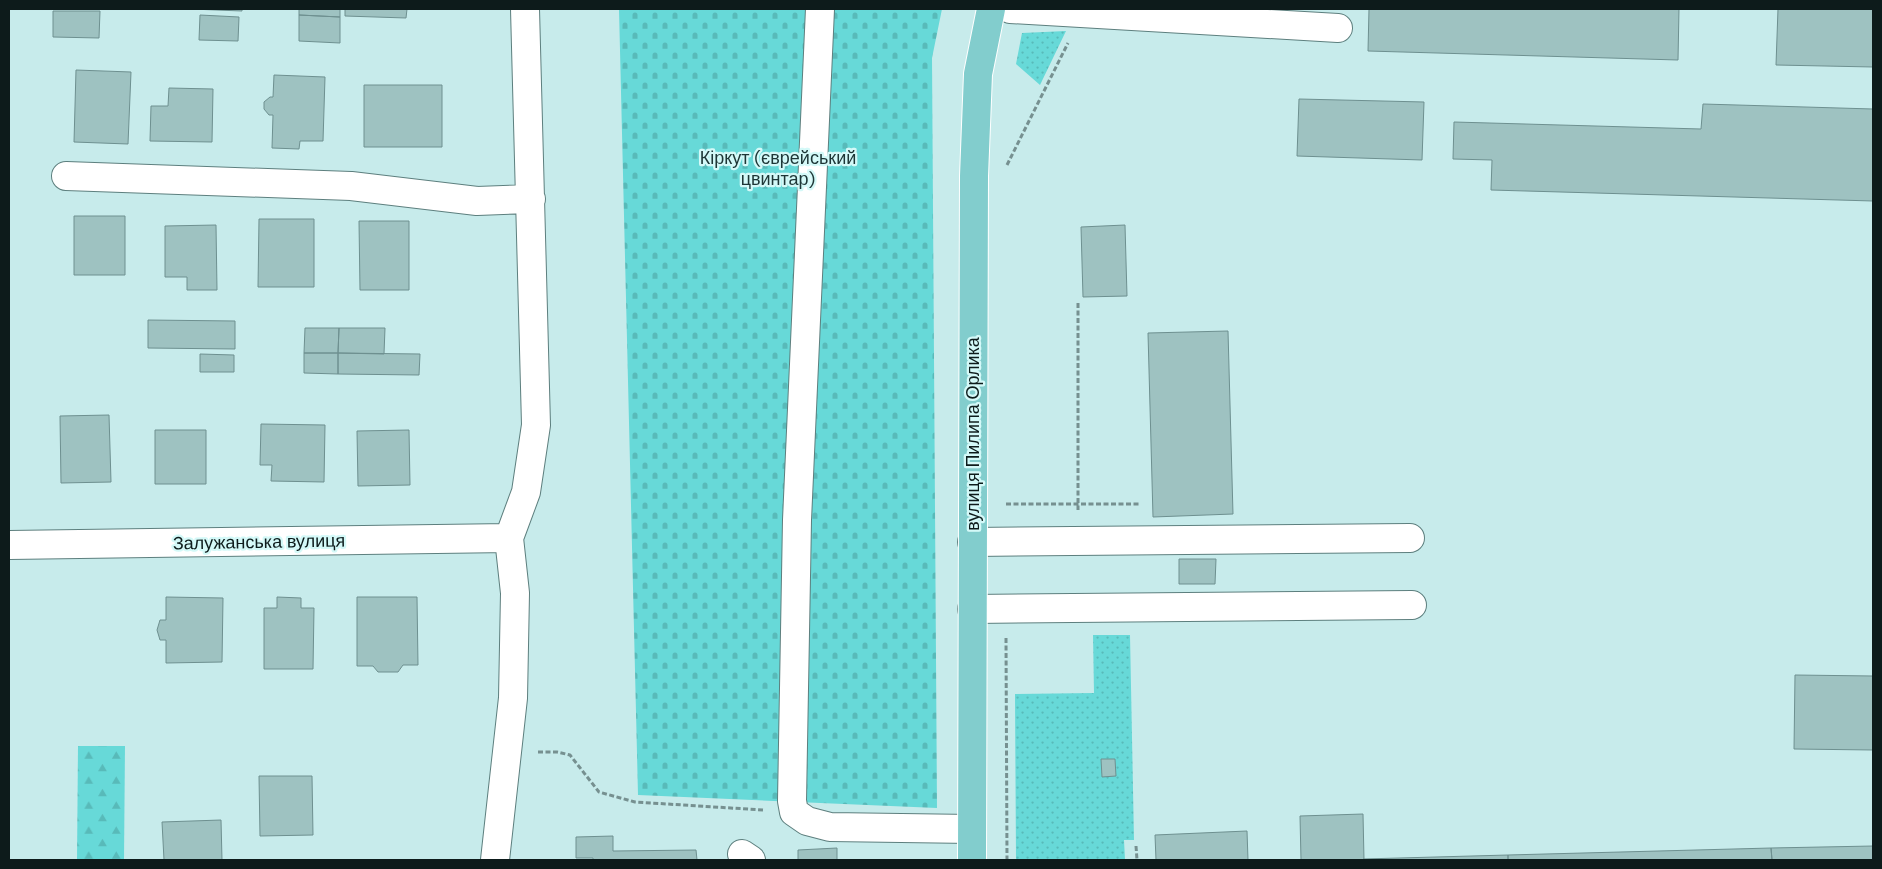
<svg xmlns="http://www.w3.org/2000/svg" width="1882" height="869" font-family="'DM Sans',sans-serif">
<defs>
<pattern id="grass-dots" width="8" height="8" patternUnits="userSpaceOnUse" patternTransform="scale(1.25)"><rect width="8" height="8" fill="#67d9d8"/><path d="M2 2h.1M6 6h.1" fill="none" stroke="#58bab9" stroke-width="1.8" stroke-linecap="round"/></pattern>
<pattern id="forest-firs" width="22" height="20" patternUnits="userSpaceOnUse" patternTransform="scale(1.25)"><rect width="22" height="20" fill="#67d9d8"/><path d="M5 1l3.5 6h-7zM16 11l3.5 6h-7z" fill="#58bab9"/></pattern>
<pattern id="cemetery-stones" width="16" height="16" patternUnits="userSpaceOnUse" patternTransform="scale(1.25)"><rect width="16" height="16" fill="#67d9d8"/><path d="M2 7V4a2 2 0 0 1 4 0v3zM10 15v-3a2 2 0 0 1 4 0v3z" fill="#58bab9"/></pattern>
</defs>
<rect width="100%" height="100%" fill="#c7ebeb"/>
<!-- grass -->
<path fill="url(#grass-dots)" d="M1066 31 1040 85 1016 64 1022 33Z
M1093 635H1130L1134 840H1124L1125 860H1016L1015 694 1094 693Z"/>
<!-- forest -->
<path fill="url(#forest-firs)" d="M78 746H125L124 860H77Z"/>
<!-- cemetery -->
<path fill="url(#cemetery-stones)" d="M619 9H942L932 58 937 808 638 795Z"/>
<!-- building -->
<path fill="#9ec2c1" stroke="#6e9090" d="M191 9H242V11Z
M299 9H340V17L299 15Z
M345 9H407L406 18 345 16Z
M1369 9H1679L1678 60 1368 51Z
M1778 9H1873V67L1776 65Z
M53 11H100L99 38 53 37Z
M200 15 239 17 238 41 199 40Z
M299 15 340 17V43L299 41Z
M76 70 131 72 128 144 74 142Z
M274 75 325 77 323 141H300L299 149 272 148 273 115H269L264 109V102L270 97H273Z
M364 85H442V147H364Z
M169 88 213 89 212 142 150 141 151 106H168Z
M1299 99 1424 102 1422 160 1297 156Z
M1703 104 1873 109V201L1491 190 1492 160 1453 159 1454 122 1701 129Z
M74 216H125V275H74Z
M259 219H314V287H258Z
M359 221H409V290H360Z
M216 225 217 290H187V277H165V226Z
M1125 225 1127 296 1083 297 1081 227Z
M148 320 235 321V349L148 348Z
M305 328H339L338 353H304Z
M339 328H385L384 354 338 353Z
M1228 331 1233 514 1153 517 1148 333Z
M304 353H338V374L304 373Z
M338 353 420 354 419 375 338 374Z
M200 354 234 355V372H200Z
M109 415 111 482 61 483 60 416Z
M261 424 325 425 324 482 271 481 272 465H260Z
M155 430H206V484H155Z
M409 430 410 485 358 486 357 431Z
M1179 559H1216L1215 584H1179Z
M166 597 223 598 222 662 166 663V640H160L157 630 160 620H166Z
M277 597 301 598V608H314L313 669H264V608H277Z
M357 597H417L418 665H403L398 672H378L373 666H357Z
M1795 675 1873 676V750L1794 749Z
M1101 759H1115L1116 776 1102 777Z
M259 776H312L313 835 260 836Z
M1363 814 1364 860H1301L1300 816Z
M221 820 222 860H164L162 822Z
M1247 831 1248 860H1156L1155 835Z
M613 836V851L696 850 697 860H593V858H576V837Z
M1873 846V860H1772L1771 848Z
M837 848V860H798V850Z
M1771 848 1772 860H1508V855Z
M1508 855V860H1364L1363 859Z"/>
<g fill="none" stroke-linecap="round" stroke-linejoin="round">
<defs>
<path id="minor" d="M820 9 797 520 792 801 794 812 807 821 830 827 972 829
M1010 9 1338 28
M66 176 351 186 477 201 531 199
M972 542 1410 538
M9 545 509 538 526 492 536 425 525 9
M972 609 1412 605
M742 854 751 860
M495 860 513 698 515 593 509 538"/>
<path id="major" d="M972 860 974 176 978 74 991 9"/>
</defs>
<!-- minor casing -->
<use href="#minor" stroke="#5d7f7e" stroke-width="30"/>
<!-- major casing -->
<use href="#major" stroke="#fff" stroke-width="30"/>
<!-- path -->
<path stroke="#769090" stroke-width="3" stroke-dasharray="5 2.5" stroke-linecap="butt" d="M1007 165 1068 43
M1078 303V510
M1006 504H1140
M1006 638 1007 860
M538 752H557L570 755 599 792 635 802 763 810
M1136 846 1137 860"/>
<!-- minor -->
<use href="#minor" stroke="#fff" stroke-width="28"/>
<!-- major -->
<use href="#major" stroke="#82cdcd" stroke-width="28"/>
</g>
<g text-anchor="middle" stroke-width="4.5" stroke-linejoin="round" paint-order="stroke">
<!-- park labels -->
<g font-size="18" fill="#1d3636" stroke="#d4f9f8">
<text x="778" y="164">Кіркут (єврейський<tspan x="778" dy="21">цвинтар)</tspan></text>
</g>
<!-- street labels -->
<g font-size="18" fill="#0d1b1b" stroke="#d4f9f8">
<text transform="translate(973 434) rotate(-90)" y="6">вулиця Пилипа Орлика</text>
<text transform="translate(259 542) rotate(-1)" y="6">Залужанська вулиця</text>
</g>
</g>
<!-- border -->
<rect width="1882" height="869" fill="none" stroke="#0d1b1b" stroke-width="20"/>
</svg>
